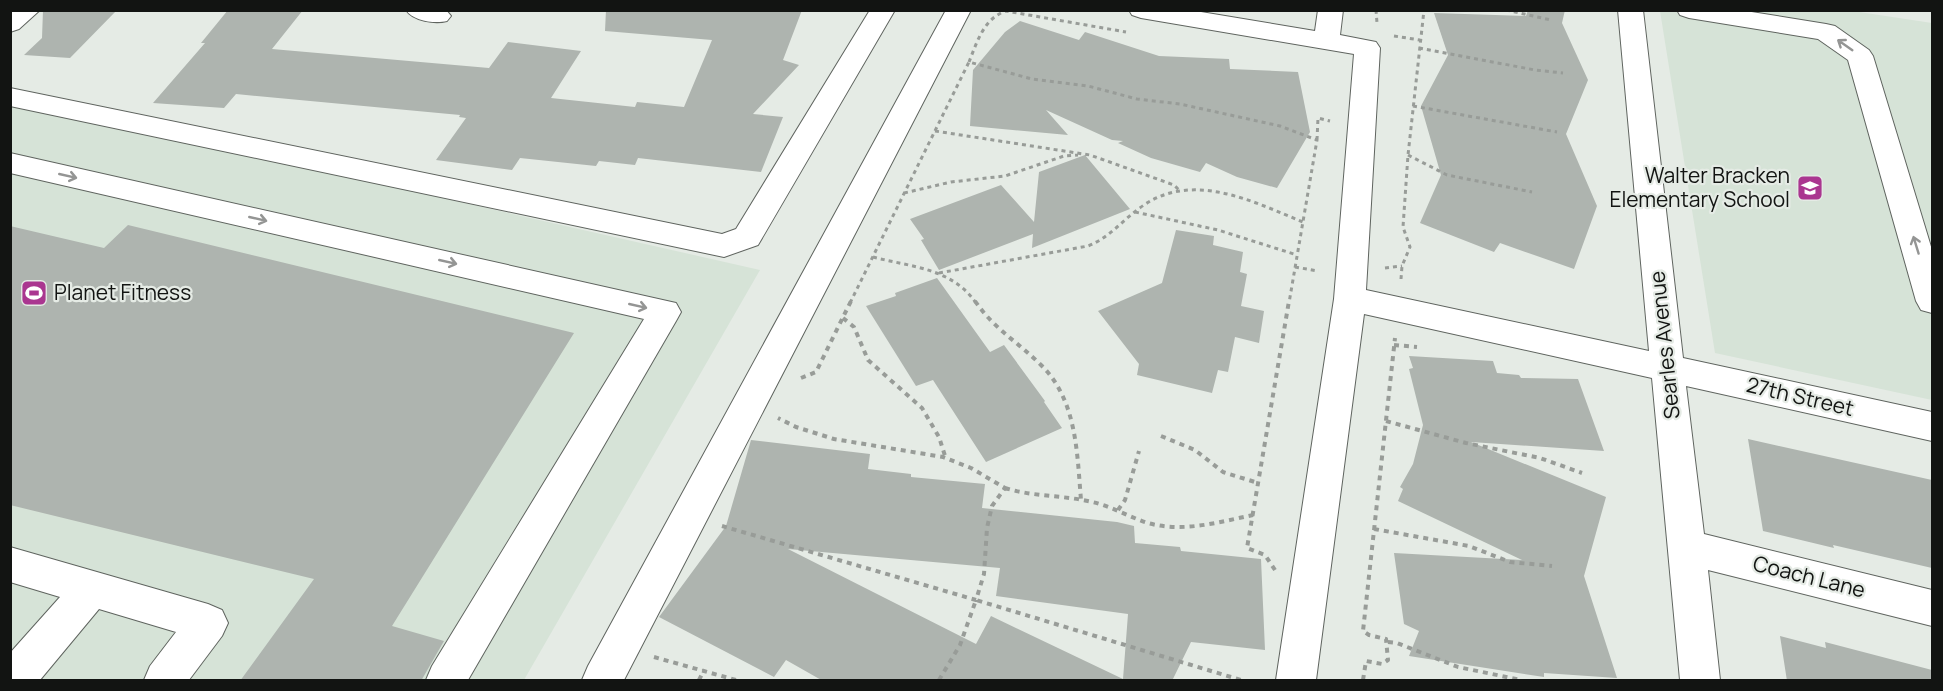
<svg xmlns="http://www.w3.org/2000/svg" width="1943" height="691" font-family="Manrope,sans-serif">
<rect width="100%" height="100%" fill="#e5ebe5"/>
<!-- built -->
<path fill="#d6e3d7" d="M1846 10 1932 23V400L1715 353 1660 11Z
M10 100 760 270 524 680H11Z"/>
<!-- building -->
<path fill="#aeb4af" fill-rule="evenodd" d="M43 10H117L70 58 24 55 42 38Z
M228 10H303L272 49 489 68 508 42 581 51 551 98 635 107 637 102 684 107 712 40 605 31 606 10H802L783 60 799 65 753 114 783 117 761 172 638 158 635 165 599 161 596 166 520 158 512 170 436 160 466 118 459 117 460 115 236 94 224 108 153 103 205 43H201Z
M1528 10H1565L1562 23 1588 80 1566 134 1597 206 1574 269 1500 243 1494 252 1420 223 1441 175 1421 106 1448 55 1434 13 1526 16Z
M1020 21 1079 40 1085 32 1159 56 1229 59 1230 69 1298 72 1310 132 1277 188 1237 177 1206 163 1200 172 1151 158 1118 143 1123 141 1112 140 1046 110 1068 135 970 126 973 70 1005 32Z
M1085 155 1130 209 1032 248 1033 234 939 270 921 240 924 239 910 219 1001 185 1034 222 1039 172Z
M128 225 574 333 392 626 444 641 421 681H240L314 579 10 505V226L104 248Z
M1176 230 1214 236 1213 245 1243 252 1240 272 1247 274 1241 306 1264 311 1259 343 1235 337 1228 372 1218 370 1212 393 1137 375 1139 364 1098 311 1162 283Z
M937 278 990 352 1004 345 1045 401 1044 402 1062 428 986 462 933 380 916 386 866 306 896 296 895 293Z
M1409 356 1493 361 1497 373 1519 375 1521 378 1578 379 1604 451 1471 442 1606 497 1584 576 1617 678 1544 673V677L1409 656 1419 631 1404 624 1394 553 1522 560 1398 501 1403 489 1400 487 1413 464 1423 425 1409 369 1413 368Z
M1748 439 1932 480V568L1833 545 1834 548 1763 531Z
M751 440 870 454 868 469 911 474V477L985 484 982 508 1117 522 1134 526 1135 543 1180 547 1181 551 1261 559 1265 650 1191 642 1172 681H823L786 660 774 677 659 617 726 526ZM788 549 1000 568 996 596 1128 614 1123 679 991 616 976 644Z
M1780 636 1826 648 1825 642 1932 670V681H1787Z"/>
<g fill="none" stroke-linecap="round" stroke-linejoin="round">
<defs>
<path id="minor" d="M40 10 19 29 10 32 12 10Z
M406 10H446L451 16 447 21C435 24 413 21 406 10Z
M870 10H895L758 245 724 257 10 106V88L722 234 736 229Z
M946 10H971L624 680H582L588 666Z
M1129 10H1189L1315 31 1318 10H1343L1340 35 1376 42 1380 48 1366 290 1649 351 1618 10H1643L1683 358 1932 412V441L1686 386 1704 534 1932 590V626L1708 570 1720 680H1680L1652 378 1364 314 1316 680H1276L1334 299 1354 54 1141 18 1132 15Z
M1677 10H1739L1826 24 1835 26 1869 50 1873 56 1932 250V313L1921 310 1916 301 1848 60 1818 39 1689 18 1680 15Z
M10 153 676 303 681 312 676 321 468 680H426L432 666 644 319 10 173Z
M10 547 208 604 222 610 228 623 222 636 189 680H144L150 666 176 632 99 609 40 680H10V653L60 597 10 582Z"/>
</defs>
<!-- minor casing -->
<use href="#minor" stroke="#5f645f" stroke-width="2"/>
<!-- path-far1 -->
<path stroke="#989c98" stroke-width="3" stroke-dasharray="4 4" stroke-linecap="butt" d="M1376 10 1377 23
M1506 10 1551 20
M1394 36 1420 40
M1419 48 1535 70 1563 73
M969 62C977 42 984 18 1006 11L1126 32
M1413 106 1557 132
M935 131 1090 155 1174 185 1179 190
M1317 140 1318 118 1330 121
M1408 155 1447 175 1532 192
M904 193 951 182 1005 176 1064 156 1078 155
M1135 212 1218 230 1297 255
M873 257C911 267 952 268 976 303
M1295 267 1318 271
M1385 268 1402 266
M939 273 1088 246C1111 237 1124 218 1144 205 1194 171 1254 202 1303 222
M1401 279 1402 266 1410 247 1403 227 1408 155 1424 10
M850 303 969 62 1032 79 1088 86 1137 99 1180 104 1280 126 1317 140 1289 303"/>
<!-- path -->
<path stroke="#989c98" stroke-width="4" stroke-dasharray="5 5" stroke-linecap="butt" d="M975 301C994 329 1018 342 1041 365 1077 400 1077 453 1081 500
M843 318 854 327 868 360 922 408 939 437 946 459
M1394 345 1417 347
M801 378 816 372 851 301
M1386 421 1466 443 1540 458 1582 473
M1161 436 1195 450 1223 472 1258 483
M1005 488C1034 497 1063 495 1092 502 1111 506 1129 517 1148 523 1183 533 1219 522 1253 515
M1118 510 1125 500 1139 451
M722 526 976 600 984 574 987 528 992 506 1005 488 971 468 943 457 834 439 796 427 778 418
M1374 529 1469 546 1510 562 1552 566
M1275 570 1265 555 1247 548 1289 301
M1388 642 1397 643 1458 667 1521 680
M654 657 736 680
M699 680 704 670
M939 680 960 645 976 600 1241 680
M1363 680 1366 661 1382 664 1388 660 1386 639 1369 635 1363 631 1395 338"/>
<!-- minor -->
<use href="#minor" fill="#fff" fill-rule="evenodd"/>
</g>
<!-- one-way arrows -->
<defs><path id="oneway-shaft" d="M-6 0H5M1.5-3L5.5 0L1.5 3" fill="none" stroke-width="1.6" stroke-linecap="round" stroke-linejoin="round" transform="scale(1.5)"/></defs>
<g stroke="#949594">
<use href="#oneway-shaft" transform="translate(1845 45) rotate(-145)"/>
<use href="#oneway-shaft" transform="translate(68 176) rotate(13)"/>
<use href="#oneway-shaft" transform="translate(258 219) rotate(13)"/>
<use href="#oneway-shaft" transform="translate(1916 245) rotate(-107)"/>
<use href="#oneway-shaft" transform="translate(448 262) rotate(13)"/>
<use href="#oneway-shaft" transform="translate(638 306) rotate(13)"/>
</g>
<!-- icons -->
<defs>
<symbol id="school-square" viewBox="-11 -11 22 22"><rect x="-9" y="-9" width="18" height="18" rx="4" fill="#aa3690" stroke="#e5ebe5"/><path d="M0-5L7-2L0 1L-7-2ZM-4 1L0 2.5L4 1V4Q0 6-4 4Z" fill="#fff"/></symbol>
<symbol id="stadium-square" viewBox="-11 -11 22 22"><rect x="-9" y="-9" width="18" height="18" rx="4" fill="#aa3690" stroke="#e5ebe5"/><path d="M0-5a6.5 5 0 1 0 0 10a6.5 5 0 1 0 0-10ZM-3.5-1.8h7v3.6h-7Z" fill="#fff"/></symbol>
</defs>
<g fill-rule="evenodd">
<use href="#school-square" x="1795" y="173" width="30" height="30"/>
<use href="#stadium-square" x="19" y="278" width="30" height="30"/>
</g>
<g text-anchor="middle" stroke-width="4.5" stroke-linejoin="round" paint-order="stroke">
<!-- poi labels -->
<g font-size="21" fill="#121412" stroke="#e5ebe5" text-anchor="end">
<text x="1790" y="183">Walter Bracken<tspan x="1790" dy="24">Elementary School</tspan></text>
<text x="54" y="300" text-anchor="start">Planet Fitness</text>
</g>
<!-- street labels -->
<g font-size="21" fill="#121412" stroke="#e5ebe5">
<text transform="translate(1665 345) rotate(-96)" y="7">Searles Avenue</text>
<text transform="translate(1800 397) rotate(13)" y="7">27th Street</text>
<text transform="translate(1809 577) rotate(14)" y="7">Coach Lane</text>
</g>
</g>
<!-- border -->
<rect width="1943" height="691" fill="none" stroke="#121412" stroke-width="24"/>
</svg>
